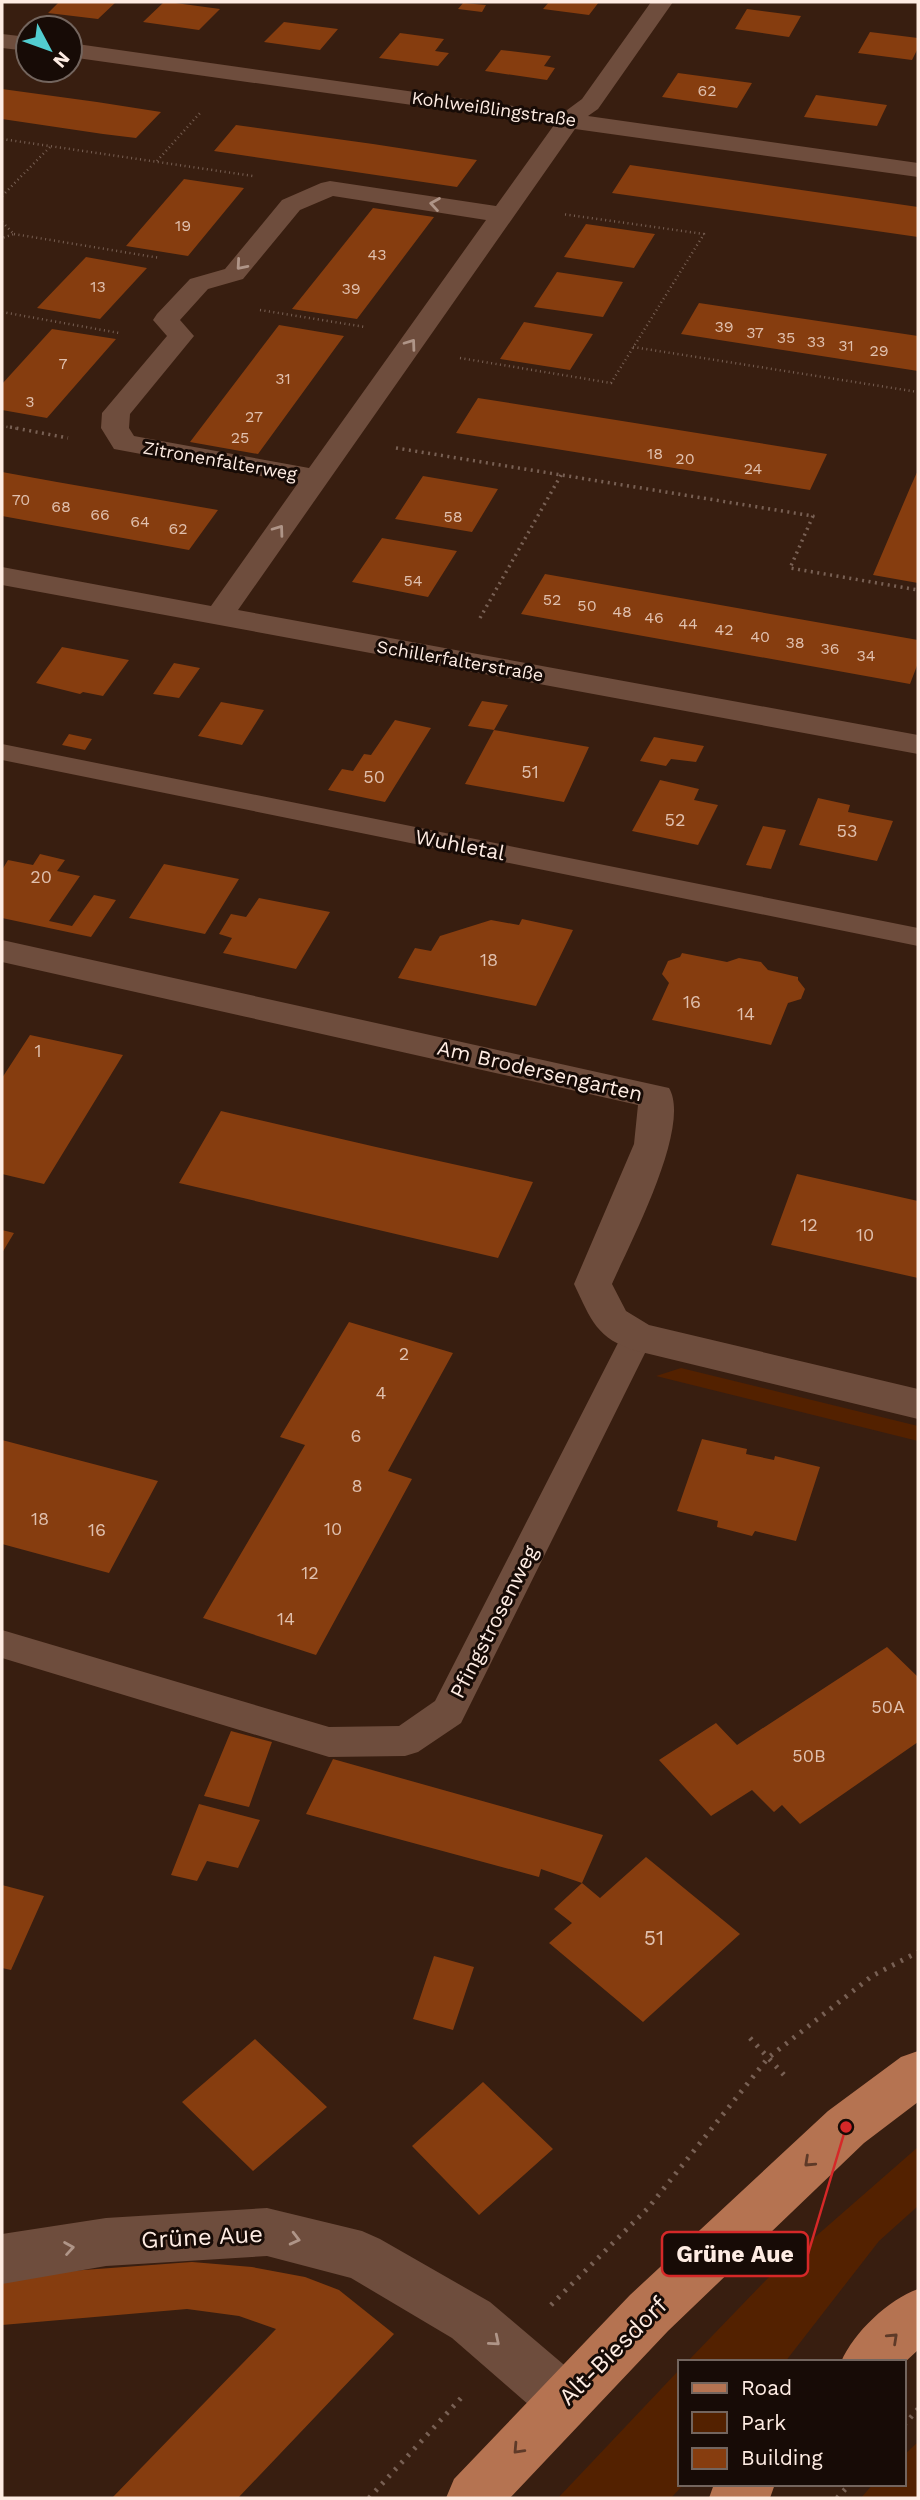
<svg xmlns="http://www.w3.org/2000/svg" width="920" height="2500" font-family="'Work Sans',sans-serif">
<rect width="100%" height="100%" fill="#381e10"/>
<!-- green -->
<path fill="#532100" d="M681 1368 918 1426V1441L656 1376Z
M918 2147V2206L879 2241 785 2362H687L767 2279Z
M680 2369V2484H684L671 2498H558Z
M918 2442V2498H861L873 2484H904V2455Z"/>
<!-- building -->
<path fill="#863d0f" d="M59 2H116L98 19 48 13Z
M164 2H168L220 9 199 30 143 22Z
M549 2H599L589 15 543 9Z
M463 3 486 5 482 12 458 9Z
M747 9 801 16 789 37 735 29Z
M284 22 338 29 320 50 264 42Z
M870 32 918 38V48L912 60 858 53Z
M400 33 444 39 435 51 449 53 438 66 379 58Z
M501 50 551 56 544 66 555 68 547 80 485 71Z
M678 73 752 83 737 108 662 97Z
M2 89 97 102 161 112 136 138 103 134 2 119Z
M816 95 887 105 877 126 804 117Z
M236 125 373 144 477 160 457 187 214 151Z
M630 165 918 207V237L612 193Z
M184 179 244 188 188 256 126 246Z
M373 208 434 217 357 319 292 309Z
M586 224 655 234 634 268 564 257Z
M86 257 147 268 100 319 37 308Z
M557 272 623 282 603 317 534 307Z
M699 303 918 336V371L681 334Z
M524 322 593 334 570 370 500 359Z
M279 325 344 336 258 454 190 442Z
M52 329 116 339 47 418 2 410V384Z
M478 398 666 428 827 454 810 490 456 433Z
M918 470V583L873 575 910 488Z
M2 472 57 482 218 510 189 550 2 516Z
M423 476 498 489 472 532 395 519Z
M382 538 457 551 428 597 352 582Z
M545 574 918 640V663L910 684 521 614Z
M62 647 129 660 103 696 83 692 80 694 36 683Z
M174 663 200 668 179 698 153 694Z
M482 701 508 705 494 730 589 747 564 802 465 784 494 730 468 726Z
M221 702 264 710 242 745 198 736Z
M395 720 431 728 385 802 328 790 342 769 353 771 364 754 371 755Z
M69 734 92 739 85 750 62 745Z
M654 737 704 746 696 762 671 759 666 766 640 761Z
M660 780 699 789 694 800 718 805 698 845 632 831Z
M818 798 850 805 848 812 893 821 877 861 799 845Z
M763 826 786 830 771 869 746 865Z
M40 854 65 860 57 871 80 876 49 921 72 926 94 895 116 900 91 937 2 918V870L8 860 33 865Z
M164 864 239 879 205 934 129 918Z
M259 898 330 912 296 969 223 953 232 938 219 934 231 914 246 917Z
M522 919 573 930 536 1006 398 978 415 948 431 951 440 936 491 920 519 925Z
M682 953 727 962 739 958 761 962 768 970 798 977V980L805 989 801 999 788 1003 771 1045 652 1020 669 983 662 974 668 961 680 957Z
M30 1035 123 1055 44 1184 2 1174V1078Z
M221 1111 376 1147 533 1182 498 1258 179 1183Z
M797 1174 918 1201V1278L771 1245Z
M2 1230 14 1233 2 1253Z
M349 1322 453 1353 388 1471 412 1479 316 1655 203 1618 305 1445 280 1437Z
M702 1439 747 1449 746 1454 774 1460 775 1456 820 1467 796 1541 755 1531 752 1536 717 1527 718 1521 677 1511Z
M2 1440 158 1481 109 1573 2 1544Z
M887 1647 918 1677V1742L800 1824 782 1805 774 1812 752 1790 711 1816 659 1760 716 1723 737 1745Z
M231 1731 272 1742 249 1807 204 1796Z
M333 1759 603 1835 582 1883 541 1869 539 1877 306 1814Z
M199 1804 260 1820 238 1868 207 1861 197 1881 171 1875Z
M646 1857 740 1934 643 2022 549 1943 572 1923 554 1909 582 1883 600 1898Z
M2 1885 44 1896 11 1970 2 1968Z
M434 1956 474 1967 453 2030 413 2019Z
M255 2039 327 2107 253 2171 182 2102Z
M483 2082 553 2149 479 2215 412 2146Z
M192 2262 252 2267 305 2277 339 2290 394 2334 238 2498H112L276 2329 239 2316 187 2309 2 2325V2276Z"/>
<g fill="none" stroke-linecap="round" stroke-linejoin="round">
<!-- path-far2 -->
<path stroke="#786054" stroke-width="2.5" stroke-dasharray="1 3.5" stroke-linecap="butt" d="M2 139 253 176
M157 161 200 113
M2 196 50 147
M2 222 14 234 2 238
M14 234 160 258
M260 310 365 327
M2 312 119 333
M633 347 918 392
M460 358 611 383 704 234 562 214
M2 426 19 429"/>
<!-- path-far1 -->
<path stroke="#786054" stroke-width="3.5" stroke-dasharray="2 4.5" stroke-linecap="butt" d="M10 427 68 438
M396 448 813 516 790 568 918 590
M480 618 561 475"/>
<!-- path -->
<path stroke="#786054" stroke-width="5" stroke-dasharray="2.5 7" stroke-linecap="butt" d="M750 2038 785 2076
M551 2305 649 2207 768 2058 872 1976 918 1952
M904 2425 918 2409
M369 2498 462 2397
M837 2498 850 2484"/>
<!-- service -->
<path fill="#6e4d3d" fill-rule="evenodd" d="M2 744 918 928V946L2 760Z
M637 1325 648 1329 653 1337 461 1723 418 1752 405 1756 329 1757 2 1658V1630L329 1727 399 1726 435 1701 621 1337 626 1329Z"/>
<!-- minor -->
<path fill="#6e4d3d" fill-rule="evenodd" d="M651 2H673L598 109 588 116 918 163V177L575 129 238 610 918 735V754L2 585V567L211 606 298 483 114 449 101 428 102 413 167 336 153 320 157 314 190 279 225 269 282 200 321 183 330 181 496 206 554 125 70 57V43L563 113 582 99ZM333 196 486 220 309 468 134 436 129 428 130 414 194 336 180 320 208 289 243 279 300 210Z
M2 34 28 37V51L2 48Z
M2 940 669 1088C692 1126 630 1243 612 1284L626 1311 649 1325 918 1389V1419L637 1351C596 1339 591 1319 574 1284L634 1144 638 1105 2 962Z
M267 2208 362 2231 380 2239 490 2302 583 2381 591 2400 583 2419 564 2427 545 2419 452 2338 351 2278 267 2256 106 2266 2 2284V2234L106 2218Z"/>
<!-- primary -->
<path fill="#b57351" fill-rule="evenodd" d="M918 2051V2102L864 2143 668 2331 510 2498H446L454 2479 630 2295 828 2111 901 2057Z
M918 2289V2350L904 2363 841 2362C854 2332 888 2300 918 2289Z
M714 2484H775L770 2498H709Z"/>
</g>
<!-- one-way arrows -->
<defs><path id="oneway-chevron" d="M-2-3.5L2.5 0L-2 3.5" fill="none" stroke-width="1.6" stroke-linecap="round" stroke-linejoin="round" transform="scale(1.75)"/></defs>
<g stroke="#af9588">
<use href="#oneway-chevron" transform="translate(435 204) rotate(-171)"/>
<use href="#oneway-chevron" transform="translate(241 265) rotate(131)"/>
<use href="#oneway-chevron" transform="translate(411 344) rotate(-54)"/>
<use href="#oneway-chevron" transform="translate(279 530) rotate(-54)"/>
<use href="#oneway-chevron" transform="translate(295 2239) rotate(14)"/>
<use href="#oneway-chevron" transform="translate(69 2248) rotate(-9)"/>
<use href="#oneway-chevron" transform="translate(495 2341) rotate(40)"/>
</g>
<g stroke="#5e3a28">
<use href="#oneway-chevron" transform="translate(809 2162) rotate(137)"/>
<use href="#oneway-chevron" transform="translate(893 2338) rotate(-43)"/>
<use href="#oneway-chevron" transform="translate(518 2449) rotate(133)"/>
</g>
<g text-anchor="middle" stroke-width="6" stroke-linejoin="round" paint-order="stroke">
<!-- far-number labels -->
<g font-size="16" fill="#e0c0ae">
<text x="707" y="96">62</text>
<text x="183" y="231">19</text>
<text x="377" y="260">43</text>
<text x="98" y="292">13</text>
<text x="351" y="294">39</text>
<text x="724" y="332">39</text>
<text x="755" y="338">37</text>
<text x="786" y="343">35</text>
<text x="816" y="347">33</text>
<text x="846" y="351">31</text>
<text x="879" y="356">29</text>
<text x="63" y="369">7</text>
<text x="283" y="384">31</text>
<text x="30" y="407">3</text>
<text x="254" y="422">27</text>
<text x="240" y="443">25</text>
<text x="655" y="459">18</text>
<text x="685" y="464">20</text>
<text x="753" y="474">24</text>
<text x="21" y="505">70</text>
<text x="61" y="512">68</text>
<text x="100" y="520">66</text>
<text x="453" y="522">58</text>
<text x="140" y="527">64</text>
<text x="178" y="534">62</text>
<text x="413" y="586">54</text>
<text x="552" y="605">52</text>
<text x="587" y="611">50</text>
<text x="622" y="617">48</text>
<text x="654" y="623">46</text>
<text x="688" y="629">44</text>
<text x="724" y="635">42</text>
<text x="760" y="642">40</text>
<text x="795" y="648">38</text>
<text x="830" y="654">36</text>
<text x="866" y="661">34</text>
</g>
<!-- far-street labels -->
<g font-size="18" fill="#feece3" stroke="#170b06">
<text transform="translate(494 109) rotate(8)" y="6">Kohlweißlingstraße</text>
<text transform="translate(220 461) rotate(10)" y="6">Zitronenfalterweg</text>
<text transform="translate(460 661) rotate(10)" y="6">Schillerfalterstraße</text>
</g>
<!-- number labels -->
<g font-size="18" fill="#e0c0ae">
<text x="530" y="778">51</text>
<text x="374" y="783">50</text>
<text x="675" y="826">52</text>
<text x="847" y="837">53</text>
<text x="41" y="883">20</text>
<text x="489" y="966">18</text>
<text x="692" y="1008">16</text>
<text x="746" y="1020">14</text>
<text x="38" y="1057">1</text>
<text x="809" y="1231">12</text>
<text x="865" y="1241">10</text>
<text x="404" y="1360">2</text>
<text x="381" y="1399">4</text>
<text x="356" y="1442">6</text>
<text x="357" y="1492">8</text>
<text x="40" y="1525">18</text>
<text x="333" y="1535">10</text>
<text x="97" y="1536">16</text>
<text x="310" y="1579">12</text>
<text x="286" y="1625">14</text>
<text x="888" y="1713">50A</text>
<text x="809" y="1762">50B</text>
</g>
<!-- street labels -->
<g font-size="21" fill="#feece3" stroke="#170b06">
<text transform="translate(460 845) rotate(11)" y="7">Wuhletal</text>
<text transform="translate(540 1071) rotate(13)" y="7">Am Brodersengarten</text>
<text transform="translate(494 1622) rotate(-63)" y="7">Pfingstrosenweg</text>
</g>
<!-- near-number labels -->
<g font-size="21" fill="#e0c0ae">
<text x="654" y="1945">51</text>
</g>
<!-- near-street labels -->
<g font-size="24" fill="#feece3" stroke="#170b06">
<text transform="translate(202 2237) rotate(-3)" y="8">Grüne Aue</text>
<text transform="translate(613 2351) rotate(-45)" y="8">Alt-Biesdorf</text>
</g>
</g>
<!-- callouts -->
<path fill="none" stroke="#d62828" stroke-width="2.5" d="M846 2127L808 2254"/>
<circle fill="#d62828" stroke="#170b06" stroke-width="2.5" cx="846" cy="2127" r="7"/>
<rect fill="#170b06" stroke="#d62828" stroke-width="2.5" x="662" y="2232" width="146" height="44" rx="7"/>
<g font-size="23" text-anchor="middle" font-weight="bold" fill="#feece3">
<text x="735" y="2262">Grüne Aue</text>
</g>
<!-- border -->
<rect width="920" height="2500" fill="none" stroke="#feece3" stroke-width="7"/>
<!-- legend -->
<rect x="678" y="2360" width="228" height="126" fill="#170b06" stroke="#73655e" stroke-width="2"/>
<rect x="692" y="2383" width="35" height="10" fill="#b57351" stroke="#73655e" stroke-width="2"/>
<text x="741" y="2395" font-size="21" fill="#feece3">Road</text>
<rect x="692" y="2412" width="35" height="21" fill="#532100" stroke="#73655e" stroke-width="2"/>
<text x="741" y="2430" font-size="21" fill="#feece3">Park</text>
<rect x="692" y="2448" width="35" height="21" fill="#863d0f" stroke="#73655e" stroke-width="2"/>
<text x="741" y="2465" font-size="21" fill="#feece3">Building</text>
<!-- north arrow -->
<g transform="translate(49 49) rotate(131)"><circle r="33" fill="#170b06" stroke="#73655e" stroke-width="2"/>
<path d="M0-5L12 26L0 18L-12 26Z" fill="#52cdd0"/>
<text y="-10" font-size="19" font-weight="bold" text-anchor="middle" fill="#feece3">N</text>
</g>
</svg>
